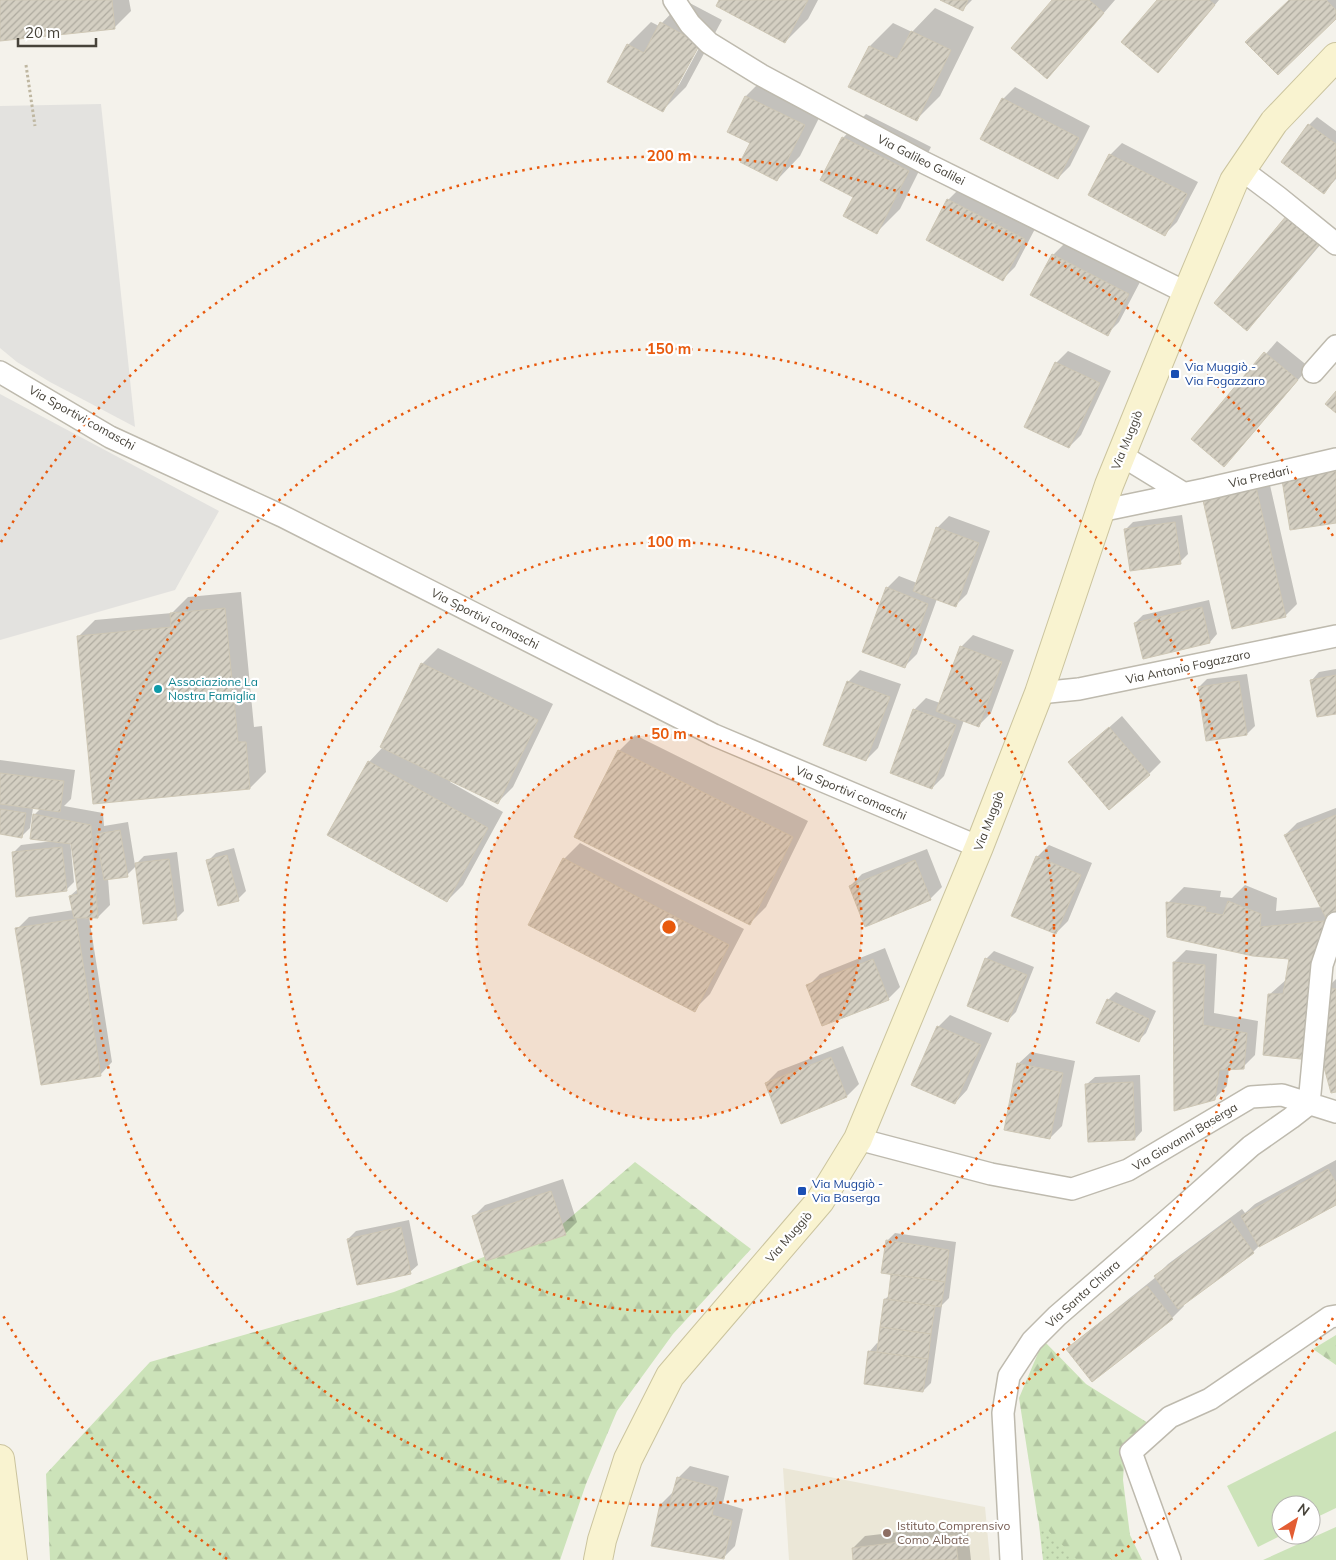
<svg xmlns="http://www.w3.org/2000/svg" width="1336" height="1560" font-family="Mulish,sans-serif">
<defs>
<pattern id="grass-dots" width="8" height="8" patternUnits="userSpaceOnUse" patternTransform="scale(1.25)"><rect width="8" height="8" fill="#cce3b9"/><path d="M2 2h.1M6 6h.1" fill="none" stroke="#b1c4a0" stroke-width="1.8" stroke-linecap="round"/></pattern>
<pattern id="forest-firs" width="22" height="20" patternUnits="userSpaceOnUse" patternTransform="scale(1.25)"><rect width="22" height="20" fill="#cce3b9"/><path d="M5 1l3.5 6h-7zM16 11l3.5 6h-7z" fill="#b1c4a0"/></pattern>
<pattern id="building-hatch" width="6" height="6" patternUnits="userSpaceOnUse" patternTransform="scale(1.25)"><rect width="6" height="6" fill="#d4cfc2"/><path d="M-1 1l2-2M0 6l6-6M5 7l2-2" fill="none" stroke="#aeaa9f"/></pattern>
</defs>
<rect width="100%" height="100%" fill="#f4f2eb"/>
<!-- education -->
<path fill="#ebe7d7" d="M783 1468 985 1507 990 1560H789Z"/>
<!-- grass -->
<path fill="url(#grass-dots)" d="M1033 1471 1079 1560H1043Z"/>
<!-- forest -->
<path fill="url(#forest-firs)" d="M635 1162 751 1249 673 1334 617 1411 586 1484 560 1560H50L46 1474 150 1362 394 1292 558 1228Z
M1336 1335V1365L1313 1349Z
M1044 1341 1086 1384 1148 1423 1124 1464 1123 1480 1130 1535 1142 1560H1077L1038 1520 1019 1398 1041 1346Z"/>
<!-- park -->
<path fill="#cce3b9" d="M1336 1431V1508L1311 1520V1505H1281L1282 1535 1258 1547 1227 1486Z
M1336 1527V1560H1263Z"/>
<!-- parking -->
<path fill="#e3e2df" d="M101 104 135 427 50 382 17 362 0 348V106Z
M0 394 219 511 175 590 0 640Z"/>
<!-- shadow -->
<path fill="#0003" fill-rule="evenodd" d="M0 0H129L131 11 115 27 0 40Z
M684 0 722 20 686 87 663 110 609 82 628 45 651 22 659 26ZM701 37 704 39 679 85H676Z
M720 0H818L808 19 785 42Z
M943 0H972L962 10Z
M1054 0H1115L1059 65Z
M1158 0H1219L1170 59 1158 71Z
M1290 0H1336V17Z
M935 8 974 27 940 96 917 119 870 46 893 23 912 32Z
M769 73 827 102 800 156 777 180 751 143 728 132 746 96Z
M1015 87 1090 126 1070 166 1058 178 1003 99Z
M866 114 931 147 900 209 877 232 843 138Z
M1317 117 1336 131V179L1324 192 1309 125Z
M1122 143 1198 182 1177 222 1165 234 1110 155Z
M960 188 1036 227 1015 267 1003 279 948 200Z
M1332 231 1259 317 1247 329 1216 303Z
M1065 243 1140 282 1119 322 1107 334 1053 255Z
M1277 341 1309 367 1236 453 1224 465 1193 439Z
M1068 351 1111 371 1081 435 1069 447 1056 363Z
M1267 472 1297 604 1285 616 1203 496Z
M1182 515 1188 554 1180 562 1125 530 1133 522Z
M949 516 990 531 967 594 955 606 937 599 917 654 905 666 887 588 899 576 917 583 937 528Z
M241 592 254 727 262 726 266 772 250 788 79 636 95 620 172 613 188 597Z
M1209 600 1217 634 1210 642 1135 623 1143 615Z
M973 635 1014 650 991 713 979 725 964 720 944 776 932 788 914 710 926 698 940 703 961 647Z
M438 648 553 704 513 787 497 803 451 780 450 782 503 812 463 885 447 901 369 762 383 747 422 664Z
M1336 669V712L1312 680 1319 672Z
M860 670 901 684 878 748 866 760 848 682Z
M1247 674 1255 726 1247 734 1199 687 1207 679Z
M1122 716 1161 762 1149 774 1070 762Z
M635 735 808 821 766 907 750 923 619 751Z
M0 760 75 770 71 799 64 806 103 813 104 826 128 822 135 865 144 856 177 852 184 911 176 919 136 866 127 875 108 878 110 905 98 917H89L112 1062 100 1075 17 929 29 917 74 910 70 896 79 888 72 838 70 839 74 882 66 890 13 853 21 845 53 841 35 814 40 809 33 808 30 828 22 836 0 833Z
M1336 808V958H1334L1332 983 1336 979V1091L1323 1060 1269 995 1287 979 1290 958 1168 903 1184 887 1221 891 1220 897 1232 898 1245 885 1277 898 1276 911 1322 907 1285 835 1297 823Z
M580 843 744 929 710 994 694 1010 564 859Z
M1049 845 1092 863 1068 921 1056 933 1037 857Z
M234 848 246 891 238 899 208 861 216 853Z
M927 849 942 887 930 899 850 886 862 874Z
M885 948 900 987 888 999 808 986 820 974Z
M1186 950 1217 954 1214 1013 1258 1021 1255 1055 1243 1067 1229 1068 1227 1086 1214 1099 1174 962Z
M994 951 1034 967 1016 1012 1008 1020 986 959Z
M1116 992 1156 1011 1146 1033 1138 1041 1108 1000Z
M950 1015 992 1033 967 1090 955 1103 938 1027Z
M843 1046 859 1084 847 1096 766 1083 778 1071Z
M1031 1052 1075 1061 1062 1126 1050 1138 1018 1064Z
M1140 1075 1142 1131 1135 1139 1087 1084 1095 1077Z
M1336 1160V1204L1260 1245 1253 1252 1183 1304 1184 1306 1172 1318 1092 1380 1068 1350 1080 1338 1156 1277V1276L1168 1264 1242 1209 1245 1213 1255 1204Z
M563 1179 577 1222 565 1234 473 1217 485 1205Z
M409 1220 418 1265 410 1272 348 1239 356 1231Z
M895 1233 956 1242 949 1298 942 1305 931 1383 923 1391 870 1351 877 1343 879 1344 885 1299 890 1295 893 1273 887 1241Z
M690 1466 729 1476 723 1503 743 1509 735 1546 723 1558 653 1545 661 1504 673 1492 678 1478Z
M967 1524 971 1560H854L853 1548 865 1536Z"/>
<!-- building -->
<path fill="url(#building-hatch)" stroke="#cec7b5" d="M0 0H112L115 29 0 41Z
M719 0H808L785 43 716 6Z
M940 0H968L963 11Z
M1052 0H1089L1104 13 1047 79 1011 48Z
M1157 0H1209L1215 5 1158 73 1121 42Z
M1289 0H1326L1336 10V19L1278 75 1245 42Z
M660 22 700 44 663 112 607 82 627 44 644 53Z
M911 31 951 50 917 121 848 87 869 46 897 59Z
M745 96 805 125 777 181 740 162 750 143 727 132Z
M1002 98 1079 138 1058 179 980 139Z
M1308 124 1336 144V177L1324 194 1281 162Z
M842 137 909 171 877 234 843 216 853 197 820 180Z
M1109 154 1187 194 1165 236 1088 195Z
M947 199 1025 239 1003 281 926 240Z
M1287 215 1320 243 1247 331 1214 303Z
M1052 254 1129 294 1108 336 1030 295Z
M1264 352 1298 380 1224 467 1191 439Z
M1055 362 1100 383 1069 448 1024 427Z
M1336 391V413L1325 404Z
M1336 471V523L1290 530 1282 480Z
M1255 483 1286 617 1232 629 1202 496Z
M1175 522 1181 564 1130 571 1124 529Z
M936 527 979 543 956 607 913 591Z
M886 587 928 604 905 668 862 652Z
M1202 607 1210 643 1143 659 1134 623Z
M225 608 238 742H246L250 789 93 804 77 636 171 627 170 613Z
M960 646 1002 662 979 727 936 711Z
M421 663 538 720 498 804 380 747Z
M1336 675V714L1317 717 1310 680Z
M847 681 890 697 866 761 823 745Z
M1239 681 1247 735 1206 741 1198 687Z
M913 709 956 725 932 789 890 773Z
M1109 727 1150 775 1109 810 1068 762Z
M618 750 793 837 750 925 574 837Z
M368 761 488 828 447 902 327 835Z
M0 773 64 781 60 812 0 804Z
M0 809 26 813 22 838 0 834Z
M33 814 91 825 98 918H74L69 896 78 894 71 844 30 839Z
M1336 815V911L1330 926 1284 835Z
M120 830 128 877 104 880 96 834Z
M62 847 67 891 16 897 12 852Z
M227 855 239 901 218 906 206 860Z
M1036 856 1081 875 1056 934 1011 916Z
M563 858 729 945 695 1012 528 925Z
M169 859 177 920 143 924 135 863Z
M915 860 931 900 865 927 849 886Z
M1228 901 1261 914 1260 927 1324 921 1310 1060 1263 1055 1268 994H1283L1289 959 1253 956 1167 937 1166 902 1206 907 1205 912 1223 915Z
M76 919 101 1076 41 1085 15 928Z
M985 958 1027 975 1008 1022 967 1006Z
M873 959 889 1000 822 1026 806 985Z
M1173 962 1205 965 1203 1025 1247 1033 1244 1069 1219 1070 1215 1100 1174 1111Z
M1325 988 1336 989V1092L1331 1093 1322 1060Z
M1107 999 1149 1019 1139 1042 1096 1023Z
M937 1026 981 1045 955 1104 911 1085Z
M831 1057 847 1097 781 1124 765 1083Z
M1017 1063 1063 1073 1050 1139 1004 1130Z
M1133 1082 1135 1140 1088 1142 1085 1084Z
M1328 1169 1336 1183V1205L1259 1247 1241 1216Z
M551 1191 566 1235 486 1261 472 1216Z
M1230 1220 1254 1253 1178 1309 1154 1276Z
M401 1227 411 1274 357 1285 347 1239Z
M886 1240 949 1250 945 1282 881 1273Z
M891 1274 945 1282 941 1307 888 1299Z
M1147 1286 1173 1319 1092 1382 1066 1349Z
M884 1299 935 1306 931 1334 880 1327Z
M880 1327 931 1334 928 1359 877 1352Z
M868 1351 928 1359 923 1392 864 1384Z
M677 1477 718 1488 712 1515 732 1521 724 1559 651 1546 660 1504 669 1506Z
M955 1535 958 1560H853L852 1548Z"/>
<g fill="none" stroke-linecap="round" stroke-linejoin="round">
<defs>
<path id="street" d="M674 0 690 24 709 43 761 75 925 163 1187 293
M1242 170 1278 197 1336 244
M0 372 110 437 282 516 714 735 979 847
M1313 372 1336 346
M1121 455 1183 493
M1100 511 1206 489 1336 459
M1039 693 1079 689 1336 636
M858 1139 991 1174 1072 1189 1128 1170 1251 1097 1282 1095 1336 1112
M1011 1560 1003 1413 1009 1376 1032 1341 1057 1316 1178 1211 1251 1146 1291 1118 1309 1104 1322 965 1336 923
M1170 1560 1131 1452 1170 1417 1210 1399 1330 1317 1336 1316"/>
<path id="secondary" d="M0 1459 13 1560
M598 1560 602 1540 628 1459 670 1376 820 1201 858 1139 979 847 1039 693 1109 485 1187 293 1234 181 1274 122 1336 57"/>
</defs>
<!-- street casing -->
<use href="#street" stroke="#bebaae" stroke-width="24"/>
<!-- secondary casing -->
<use href="#secondary" stroke="#cbc49e" stroke-width="30"/>
<!-- path -->
<path stroke="#bfb7a1" stroke-width="3" stroke-dasharray="2.5 2.5" stroke-linecap="butt" d="M26 65 35 126"/>
<!-- street -->
<use href="#street" stroke="#fff" stroke-width="21"/>
<!-- secondary -->
<use href="#secondary" stroke="#f9f3d0" stroke-width="28"/>
</g>
<!-- distance rings -->
<circle cx="669" cy="927" r="193" fill="#e8590c" fill-opacity=".12"/>
<g fill="none" stroke="#e8590c" stroke-width="2.5" stroke-dasharray="2.5 5">
<circle cx="669" cy="927" r="193"/>
<circle cx="669" cy="927" r="385"/>
<circle cx="669" cy="927" r="578"/>
<path d="M1333 1318A771 771 0 0 1 1111 1559M227 1559A771 771 0 0 1 1 1312M1 542A771 771 0 0 1 1333 536"/>
</g>
<!-- markers -->
<g fill="#1a4fb4" stroke="#fff" stroke-width="2">
<rect x="1170" y="369" width="10" height="10" rx="2.5"/>
<rect x="797" y="1186" width="10" height="10" rx="2.5"/>
</g>
<circle fill="#0f9aa8" stroke="#fff" stroke-width="2" cx="158" cy="689" r="5"/>
<circle fill="#8d6e63" stroke="#fff" stroke-width="2" cx="887" cy="1533" r="5"/>
<g text-anchor="middle" stroke-width="4.5" stroke-linejoin="round" paint-order="stroke">
<!-- street labels -->
<g font-size="12" fill="#47433a" stroke="#fff">
<text transform="translate(921 160) rotate(27)" y="4">Via Galileo Galilei</text>
<text transform="translate(82 418) rotate(29)" y="4">Via Sportivi comaschi</text>
<text transform="translate(1127 440) rotate(-68)" y="4">Via Muggiò</text>
<text transform="translate(1259 477) rotate(-13)" y="4">Via Predari</text>
<text transform="translate(485 619) rotate(27)" y="4">Via Sportivi comaschi</text>
<text transform="translate(1188 667) rotate(-12)" y="4">Via Antonio Fogazzaro</text>
<text transform="translate(851 793) rotate(23)" y="4">Via Sportivi comaschi</text>
<text transform="translate(989 821) rotate(-69)" y="4">Via Muggiò</text>
<text transform="translate(1185 1137) rotate(-31)" y="4">Via Giovanni Baserga</text>
<text transform="translate(789 1237) rotate(-49)" y="4">Via Muggiò</text>
<text transform="translate(1083 1294) rotate(-42)" y="4">Via Santa Chiara</text>
</g>
<!-- transit labels -->
<g font-size="12" fill="#164399" stroke="#fff" text-anchor="start">
<text x="1185" y="371">Via Muggiò -<tspan x="1185" dy="14">Via Fogazzaro</tspan></text>
<text x="812" y="1188">Via Muggiò -<tspan x="812" dy="14">Via Baserga</tspan></text>
</g>
<!-- culture labels -->
<g font-size="12" fill="#0d838f" stroke="#fff" text-anchor="start">
<text x="168" y="686">Associazione La<tspan x="168" dy="14">Nostra Famiglia</tspan></text>
</g>
<!-- education labels -->
<g font-size="12" fill="#785e54" stroke="#fff" text-anchor="start">
<text x="897" y="1530">Istituto Comprensivo<tspan x="897" dy="14">Como Albate</tspan></text>
</g>
</g>
<circle cx="669" cy="927" r="8" fill="#e8590c" stroke="#fff" stroke-width="2.5"/>
<g font-size="15" text-anchor="middle" font-weight="bold" fill="#e8590c" stroke="#fff" stroke-width="4.5" stroke-linejoin="round" paint-order="stroke">
<text x="669" y="161">200 m</text>
<text x="669" y="354">150 m</text>
<text x="669" y="547">100 m</text>
<text x="669" y="739">50 m</text>
</g>
<!-- north arrow -->
<g transform="translate(1296 1520) rotate(36)"><circle r="24" fill="#ffffff" stroke="#b5b4b0"/>
<path d="M0-4L9 19L0 12L-9 19Z" fill="#e35d33"/>
<text y="-8" font-size="14" font-weight="bold" text-anchor="middle" fill="#47433a">N</text>
</g>
<!-- scale -->
<path d="M18 38v8h78v-8" fill="none" stroke="#47433a" stroke-width="2.5"/>
<text x="25" y="38" font-size="15" fill="#47433a" stroke="#ffffff" stroke-width="4" paint-order="stroke">20 m</text>
</svg>
